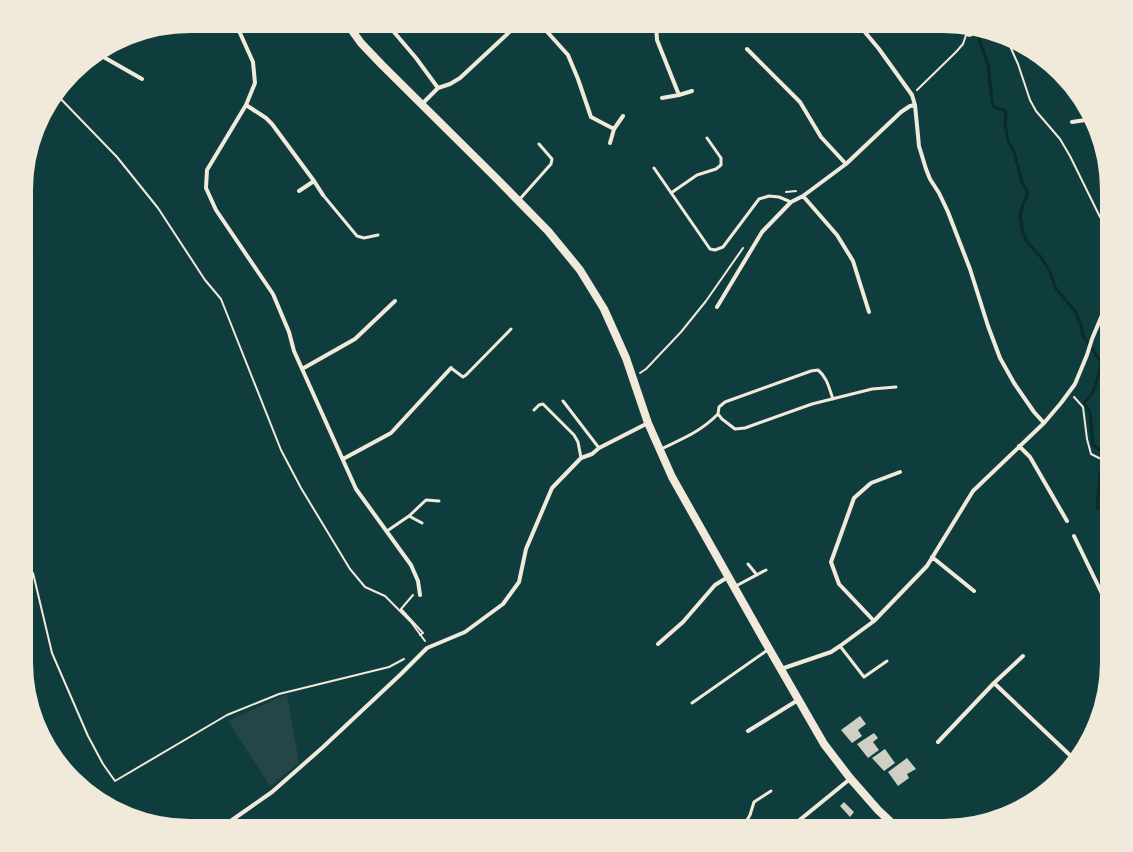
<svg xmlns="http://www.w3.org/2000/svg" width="1133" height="852" font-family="'Nunito Sans',sans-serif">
<rect width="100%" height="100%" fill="#0f3d3e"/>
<!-- green -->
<path fill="#244646" d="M287 694 299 763 270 786 228 721Z"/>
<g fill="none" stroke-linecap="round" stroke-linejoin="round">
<!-- stream -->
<path stroke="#0a2a2b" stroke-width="3" d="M976 30 988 65 992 101 994 107 1004 110 1006 112 1005 123 1008 141 1014 152 1022 182 1027 191V196L1023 204 1020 215 1023 234 1028 243 1041 257 1049 270 1056 289 1075 311 1082 328V334L1101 362C1098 377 1096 392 1084 403L1090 412 1093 445 1105 454 1100 474 1097 508H1108"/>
</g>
<!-- building -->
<path fill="#cfcfc3" d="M860 716 866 724 858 730 862 736 852 743 841 730Z
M874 733 878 738 873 742 879 750 868 758 857 744Z
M885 749 895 763 884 771 872 758Z
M907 758 916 769 907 774 909 778 898 786 888 772Z
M844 802 854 812 850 817 840 806Z"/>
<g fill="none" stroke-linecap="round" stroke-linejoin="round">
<!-- path -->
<path stroke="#f1e9da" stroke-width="2" d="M1006 37 1018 64 1030 100 1036 111 1060 139 1070 156 1100 217 1108 226
M917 90 956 52 963 44 966 35 970 36 979 31
M57 95 117 157 158 208 205 280 221 299 281 450 301 488 350 569 365 587 385 596 411 622 425 641
M786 192 796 191
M640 373 646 369 681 332 706 301 743 248
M1074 397 1083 407 1087 439 1091 454 1099 458 1108 461
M1108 407V396
M26 566 28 570 33 573 52 653 88 736 103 764 115 781 227 715 279 694 389 667 404 659
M413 595 401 609 423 633 420 635"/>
<!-- service -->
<path stroke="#f1e9da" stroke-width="3" d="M654 168 710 249 715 250 723 247 759 199 769 196 779 197 791 202
M671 193 697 175 716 169 721 165V158L707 138
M323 195 357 236 364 238 378 235
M519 200 551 164 552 159 539 144
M451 368 463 377 466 375 511 329
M833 399C829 388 827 377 818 370L811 371 725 402 719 407 718 414 722 419 735 429 745 428 812 404 872 389 896 387
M563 401 599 448
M534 410 539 405 543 404 574 435 578 442 581 458
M661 449C684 438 700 432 718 414
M409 516 422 523
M387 531 409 516 426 500 439 501
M748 564 757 575
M734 587 766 570
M840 646 864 677 887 661
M692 703 769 649
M743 827 750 815 754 802 771 791"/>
<!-- minor -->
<path stroke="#f1e9da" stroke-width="4" d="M233 25 240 33 253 62 255 83 246 105 207 170 206 188 216 210 273 294 289 332 294 351 356 489 411 565 418 581 420 595
M388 25 416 58 438 88
M541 25 568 55 578 79 591 117 614 129
M656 25 657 40 679 95 662 98
M859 25 879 49 912 95 915 105 919 146 926 169 930 179 939 193 948 212 970 269 988 326 1000 358 1014 383 1034 412 1044 423
M747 49 800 102 821 137 846 164
M100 55 142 79
M679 95 692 91
M422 104 438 88 450 84 460 78 517 25
M246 105 266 118 272 124 314 181
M1072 122 1092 119
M610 143 614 129 623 116
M299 191 314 181 323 195
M803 196 837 235 853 261 869 312
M717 307 762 232 791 202 803 196 846 164 901 112 910 106 915 105
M302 369 355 339 395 301
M1019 446 1030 457 1067 521
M343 459 391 433 451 368
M1074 536 1108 606
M932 557 974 591
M874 621 839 584 831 562 854 498 871 483 900 472
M658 644 683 622 715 585 728 577
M781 669 831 652 840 646 874 621 927 566 973 491 1044 423 1061 403 1075 384 1087 355 1092 339 1105 308 1108 305
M994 683 1023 656
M748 731 798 700
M938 742 994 683 1074 759
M222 827 272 792 322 748 401 674 427 648 465 632 503 604 519 582 526 549 552 488 581 458 592 454 599 448 648 423
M791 827 850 779"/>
<!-- secondary -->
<path stroke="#f1e9da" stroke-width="8" d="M348 25 361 43 382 65 497 179 548 231 580 270 604 309 626 358 648 423 672 477 764 640 824 744 850 778 878 810 896 827"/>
</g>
<!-- crop -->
<path d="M0 0H1133V852H0ZM190 32H943A158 158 0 0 1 1101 190V662A158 158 0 0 1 943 820H190A158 158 0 0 1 32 662V190A158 158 0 0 1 190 32Z" fill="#f1e9da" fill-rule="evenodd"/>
<path fill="none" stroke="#f1e9da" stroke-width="2" d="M190 32H943A158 158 0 0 1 1101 190V662A158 158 0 0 1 943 820H190A158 158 0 0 1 32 662V190A158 158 0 0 1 190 32Z"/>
</svg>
